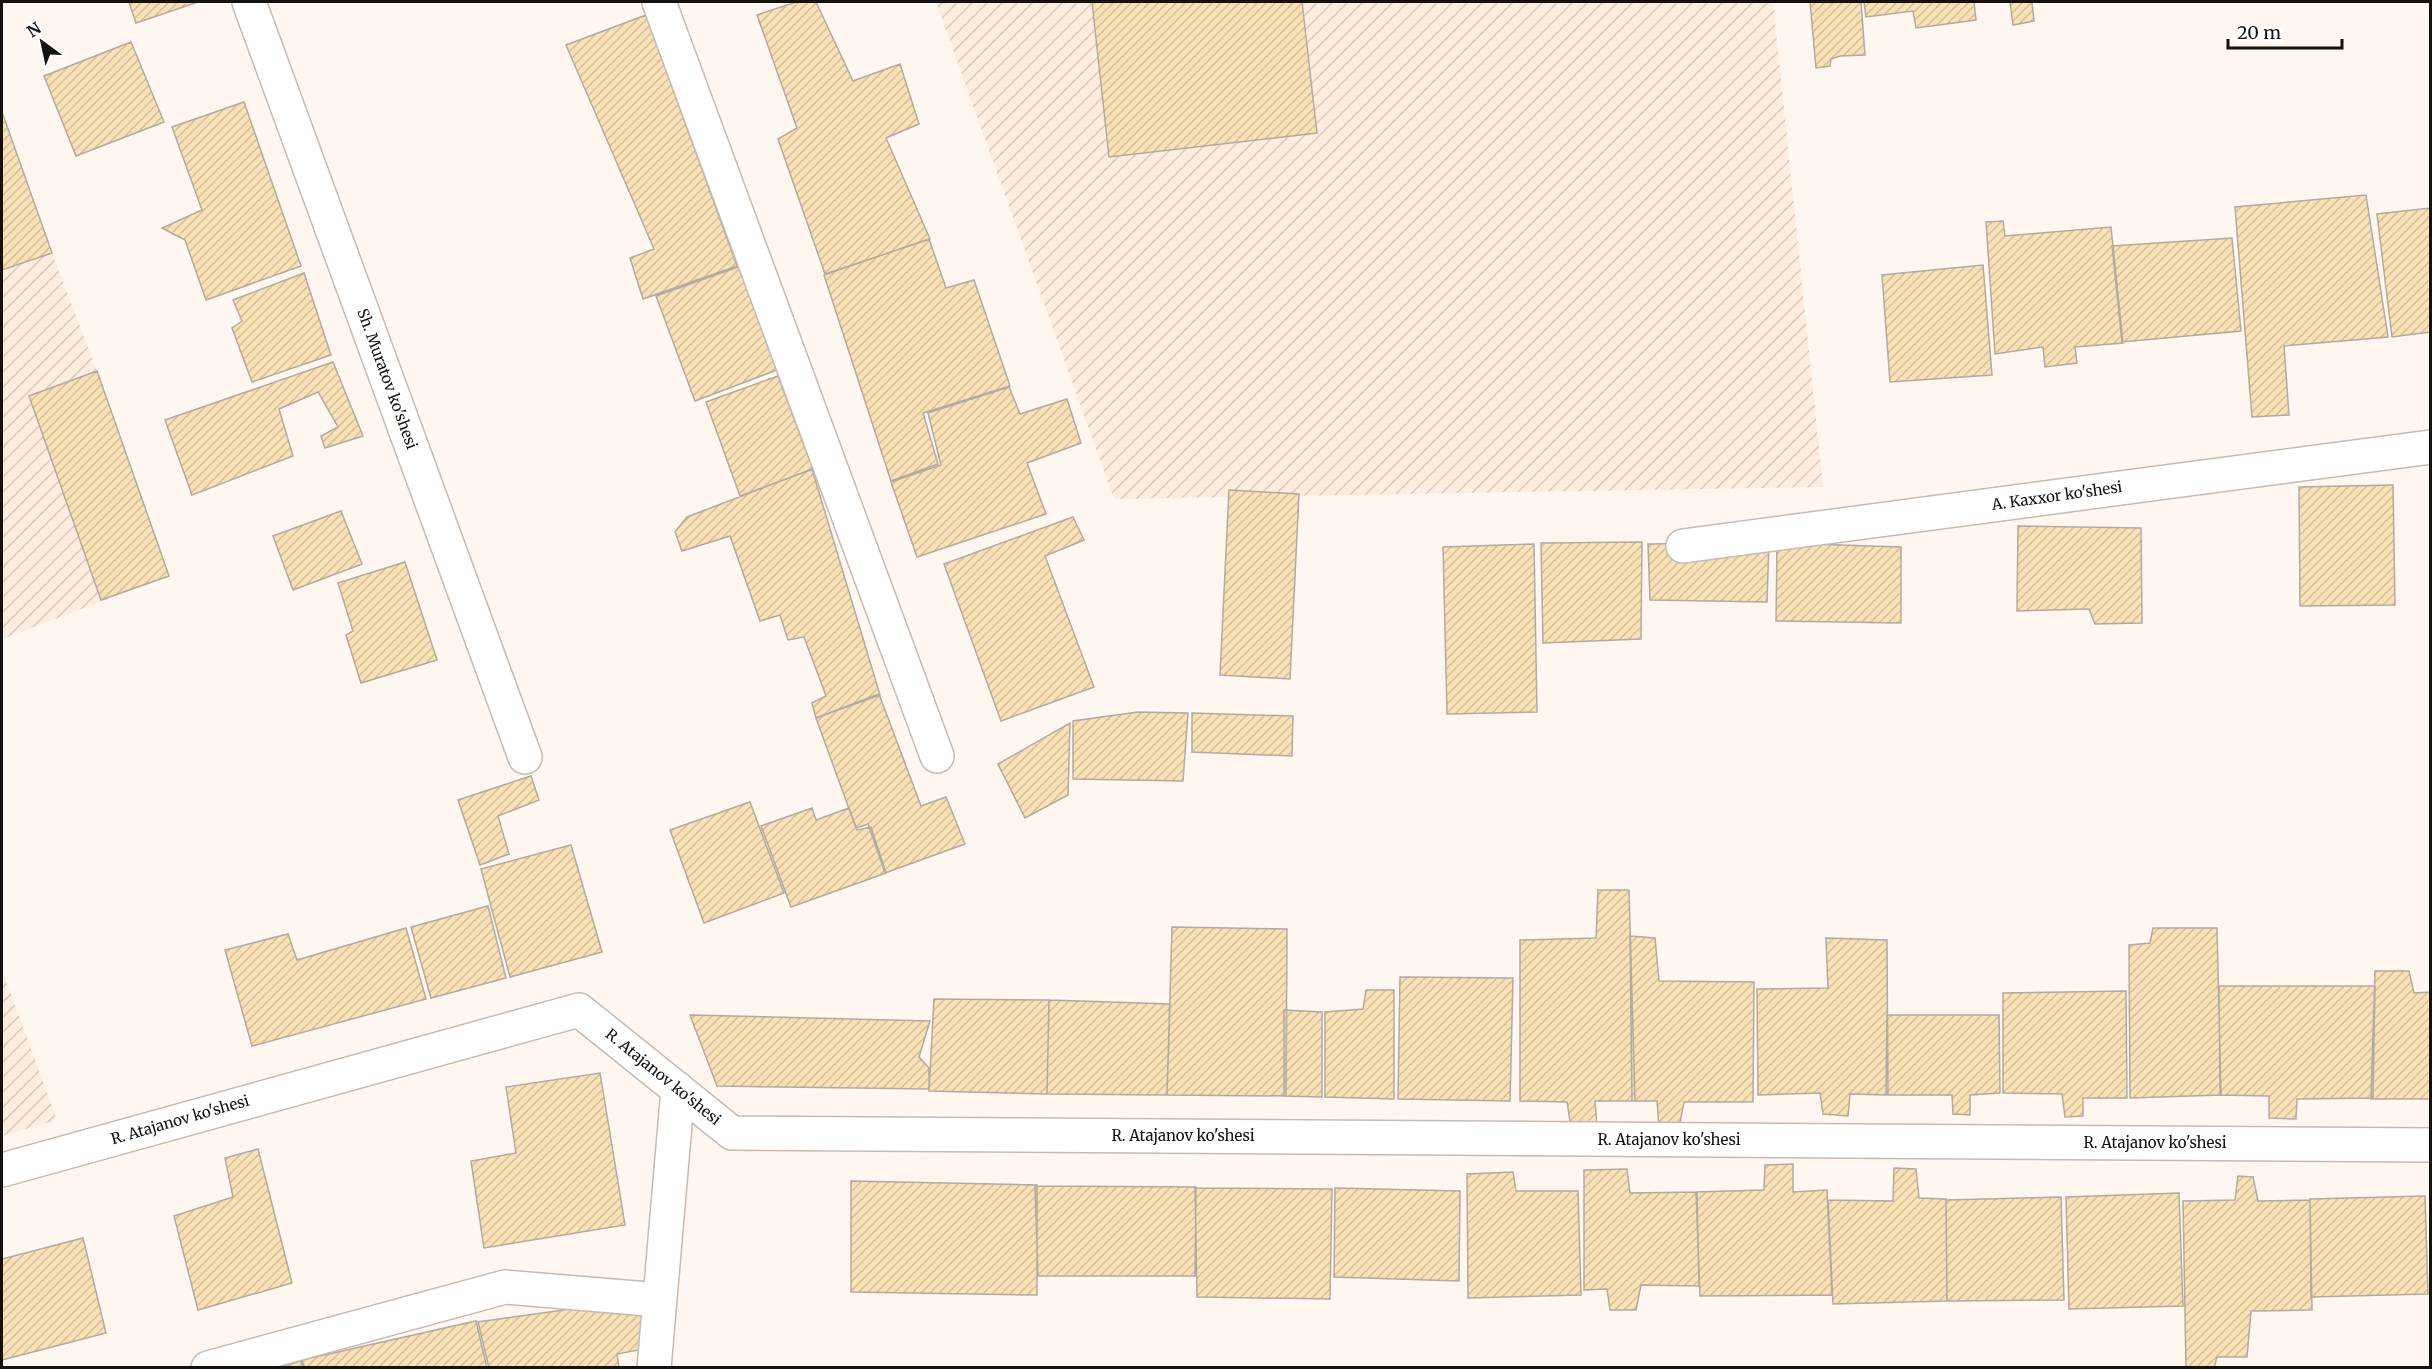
<svg xmlns="http://www.w3.org/2000/svg" width="2432" height="1369" font-family="Merriweather,serif">
<defs>
<pattern id="industrial-furrows" width="10" height="10" patternUnits="userSpaceOnUse" patternTransform="scale(1.5)"><rect width="10" height="10" fill="#feeddf"/><path d="M-1 1l2-2M0 10L10 0M9 11l2-2" fill="none" stroke="#d9cabe"/></pattern>
<pattern id="building-hatch" width="6" height="6" patternUnits="userSpaceOnUse" patternTransform="scale(1.5)"><rect width="6" height="6" fill="#f9e0b5"/><path d="M-1 1l2-2M0 6l6-6M5 7l2-2" fill="none" stroke="#d5bf9a"/></pattern>
</defs>
<rect width="100%" height="100%" fill="#fff6ef"/>
<!-- industrial -->
<path fill="url(#industrial-furrows)" d="M936 2H1773L1823 487 1114 499Z
M2 112 52 253 97 371 169 576 2 639Z
M2 970 57 1120 2 1136Z"/>
<!-- building -->
<path fill="url(#building-hatch)" stroke="#b1aba1" stroke-width="1.5" d="M129 2H198L136 23Z
M796 2H816L853 81 900 64 919 124 886 138 930 239 825 274 778 139 797 128 757 15Z
M1092 2H1302L1317 133 1109 157Z
M1810 2H1861L1865 55 1840 56 1831 59 1830 66 1816 68Z
M1864 2H1974L1976 20 1916 28 1913 11 1866 17Z
M2010 2H2032L2034 21 2013 25Z
M646 15 737 266 643 299 630 258 654 249 566 45Z
M131 42 164 122 76 156 44 76Z
M244 102 301 266 206 300 185 240 162 228 202 210 172 127Z
M2 112 52 253 2 270Z
M2366 195 2388 337 2284 346 2289 415 2252 417 2235 207Z
M2430 208V332L2392 337 2377 214Z
M2003 221 2005 236 2111 227 2123 343 2075 347 2077 363 2045 367 2043 347 1995 354 1986 222Z
M2232 238 2241 331 2122 342 2112 246Z
M929 239 946 288 974 280 1010 386 923 413 938 464 891 481 824 275Z
M755 261 790 365 695 401 656 296Z
M1983 265 1992 375 1890 382 1882 275Z
M304 273 331 355 252 382 232 328 242 321 233 300Z
M333 362 363 436 325 448 321 436 338 427 318 392 279 409 293 456 192 495 165 420Z
M97 371 169 576 101 600 29 396Z
M778 376 813 469 740 496 706 402Z
M1009 387 1020 414 1067 399 1081 443 1027 463 1046 514 917 557 891 482 941 465 928 413Z
M812 469 880 695 816 718 812 703 826 696 804 637 788 640 780 615 760 621 730 536 682 551 675 532 687 517Z
M2393 485 2395 605 2300 606 2299 487Z
M1229 490 1299 494 1290 679 1220 675Z
M341 511 362 564 293 590 273 536Z
M1073 517 1084 540 1045 556 1094 687 1001 721 944 564Z
M2018 526 2141 528 2142 623 2095 624 2089 609 2017 611Z
M1642 542 1641 639 1543 643 1541 543Z
M1769 542 1767 602 1650 600 1648 544Z
M1777 543 1901 547V623L1776 621Z
M1534 544 1537 712 1447 714 1443 547Z
M405 562 437 660 361 683 346 635 353 631 338 583Z
M879 694 921 806 946 797 965 844 885 873 868 824 856 828 816 718Z
M1138 712 1188 713 1183 781 1073 779V721Z
M1192 713 1293 716 1292 756 1192 752Z
M1070 723 1068 795 1025 818 998 764Z
M531 776 539 800 498 816 509 854 480 865 458 800Z
M750 802 784 893 704 923 670 830Z
M812 808 816 820 849 808 857 830 871 827 886 873 791 907 761 826Z
M571 845 602 952 510 977 481 869Z
M1598 890H1629L1635 1101H1595L1597 1127H1571L1567 1102 1520 1101V940L1596 938Z
M488 906 506 978 431 998 411 927Z
M1172 927 1287 929 1286 1096 1167 1095Z
M406 928 426 999 252 1046 225 950 288 934 297 960Z
M2153 928H2217L2221 1095 2130 1098 2129 945 2150 943Z
M1630 936 1655 938 1659 981 1754 982 1753 1102H1684L1679 1129 1659 1128 1657 1101H1632Z
M1826 938 1887 940 1888 1095 1850 1094 1848 1116 1823 1114 1820 1093 1758 1095 1757 989 1828 988Z
M2375 971H2409L2414 993 2430 992V1099H2371Z
M1400 977 1513 978 1510 1101 1398 1099Z
M2219 986H2375L2373 1098 2297 1099 2296 1119 2269 1118V1096L2220 1095Z
M1366 990H1394V1099L1325 1097V1012L1363 1009Z
M2126 991 2127 1098H2083V1116L2065 1117 2062 1094 2003 1093V993Z
M934 999 1049 1000 1047 1094 929 1091Z
M1049 1000 1170 1004 1167 1095 1047 1094Z
M1284 1010 1322 1012V1097L1284 1096Z
M690 1015 930 1021 919 1057 929 1068V1089L717 1086Z
M1887 1015H1999L2000 1093 1970 1095V1115L1953 1114 1952 1095H1886Z
M600 1073 625 1225 484 1248 471 1161 516 1153 506 1087Z
M258 1149 292 1283 198 1310 174 1216 233 1197 225 1158Z
M1793 1164V1192L1827 1190 1832 1295 1700 1296 1696 1192 1764 1190 1765 1165Z
M1894 1168 1916 1169 1919 1198 1946 1199 1947 1301 1833 1304 1828 1200 1893 1201Z
M1627 1169 1630 1193 1697 1192 1699 1286 1641 1285 1636 1310H1610L1607 1289 1584 1290V1170Z
M1513 1172 1516 1191H1578L1581 1295 1468 1298 1467 1174Z
M2238 1176 2253 1177 2258 1201 2310 1200 2312 1310 2251 1311 2247 1357H2217L2214 1368H2186L2183 1201 2235 1200Z
M851 1181 1037 1185V1295L851 1292Z
M1035 1186 1196 1187 1195 1276H1038Z
M1195 1188 1332 1189 1330 1299 1197 1297Z
M1335 1188 1460 1191 1459 1281 1334 1277Z
M2179 1193 2183 1306 2069 1309 2066 1197Z
M2425 1196 2428 1294 2311 1297 2310 1199Z
M2061 1197 2064 1300 1947 1301 1946 1200Z
M83 1238 106 1333 2 1360V1259Z
M663 1296 670 1344 617 1354 619 1368H489L478 1322Z
M476 1321 487 1368H305L302 1360Z
M301 1361 303 1368H277Z"/>
<g fill="none" stroke-linecap="round" stroke-linejoin="round">
<defs>
<path id="street" d="M249 2 525 757
M659 2 937 756
M1683 546 2430 447
M2 1170 579 1010 732 1133 2430 1145
M208 1368 505 1287 660 1300
M654 1368 678 1089"/>
</defs>
<!-- street casing -->
<use href="#street" stroke="#c5bbb3" stroke-width="36"/>
<!-- street -->
<use href="#street" stroke="#fff" stroke-width="33"/>
</g>
<g text-anchor="middle" stroke-width="4.5" stroke-linejoin="round" paint-order="stroke">
<!-- street labels -->
<g font-size="15" fill="#14110e" stroke="#fff">
<text transform="translate(387 379) rotate(70)" y="5">Sh. Muratov ko'shesi</text>
<text transform="translate(2057 496) rotate(-8)" y="5">A. Kaxxor ko'shesi</text>
<text transform="translate(663 1077) rotate(39)" y="5">R. Atajanov ko'shesi</text>
<text transform="translate(180 1120) rotate(-16)" y="5">R. Atajanov ko'shesi</text>
<text x="1183" y="1141">R. Atajanov ko'shesi</text>
<text x="1669" y="1145">R. Atajanov ko'shesi</text>
<text x="2155" y="1148">R. Atajanov ko'shesi</text>
</g>
</g>
<!-- border -->
<rect width="2432" height="1369" fill="none" stroke="#14110e" stroke-width="6"/>
<!-- north arrow -->
<g transform="translate(42 42) rotate(327)" stroke="#ffffff" stroke-width="4.5" paint-order="stroke">
<path d="M0-4.5L10 22L0 15L-10 22Z" fill="#14110e"/>
<text y="-9" font-size="16" font-weight="bold" text-anchor="middle" fill="#14110e">N</text>
</g>
<!-- scale -->
<path d="M2228 39v9h114v-9" fill="none" stroke="#14110e" stroke-width="3"/>
<text x="2237" y="39" font-size="18" fill="#14110e" stroke="#ffffff" stroke-width="4.5" paint-order="stroke">20 m</text>
</svg>
